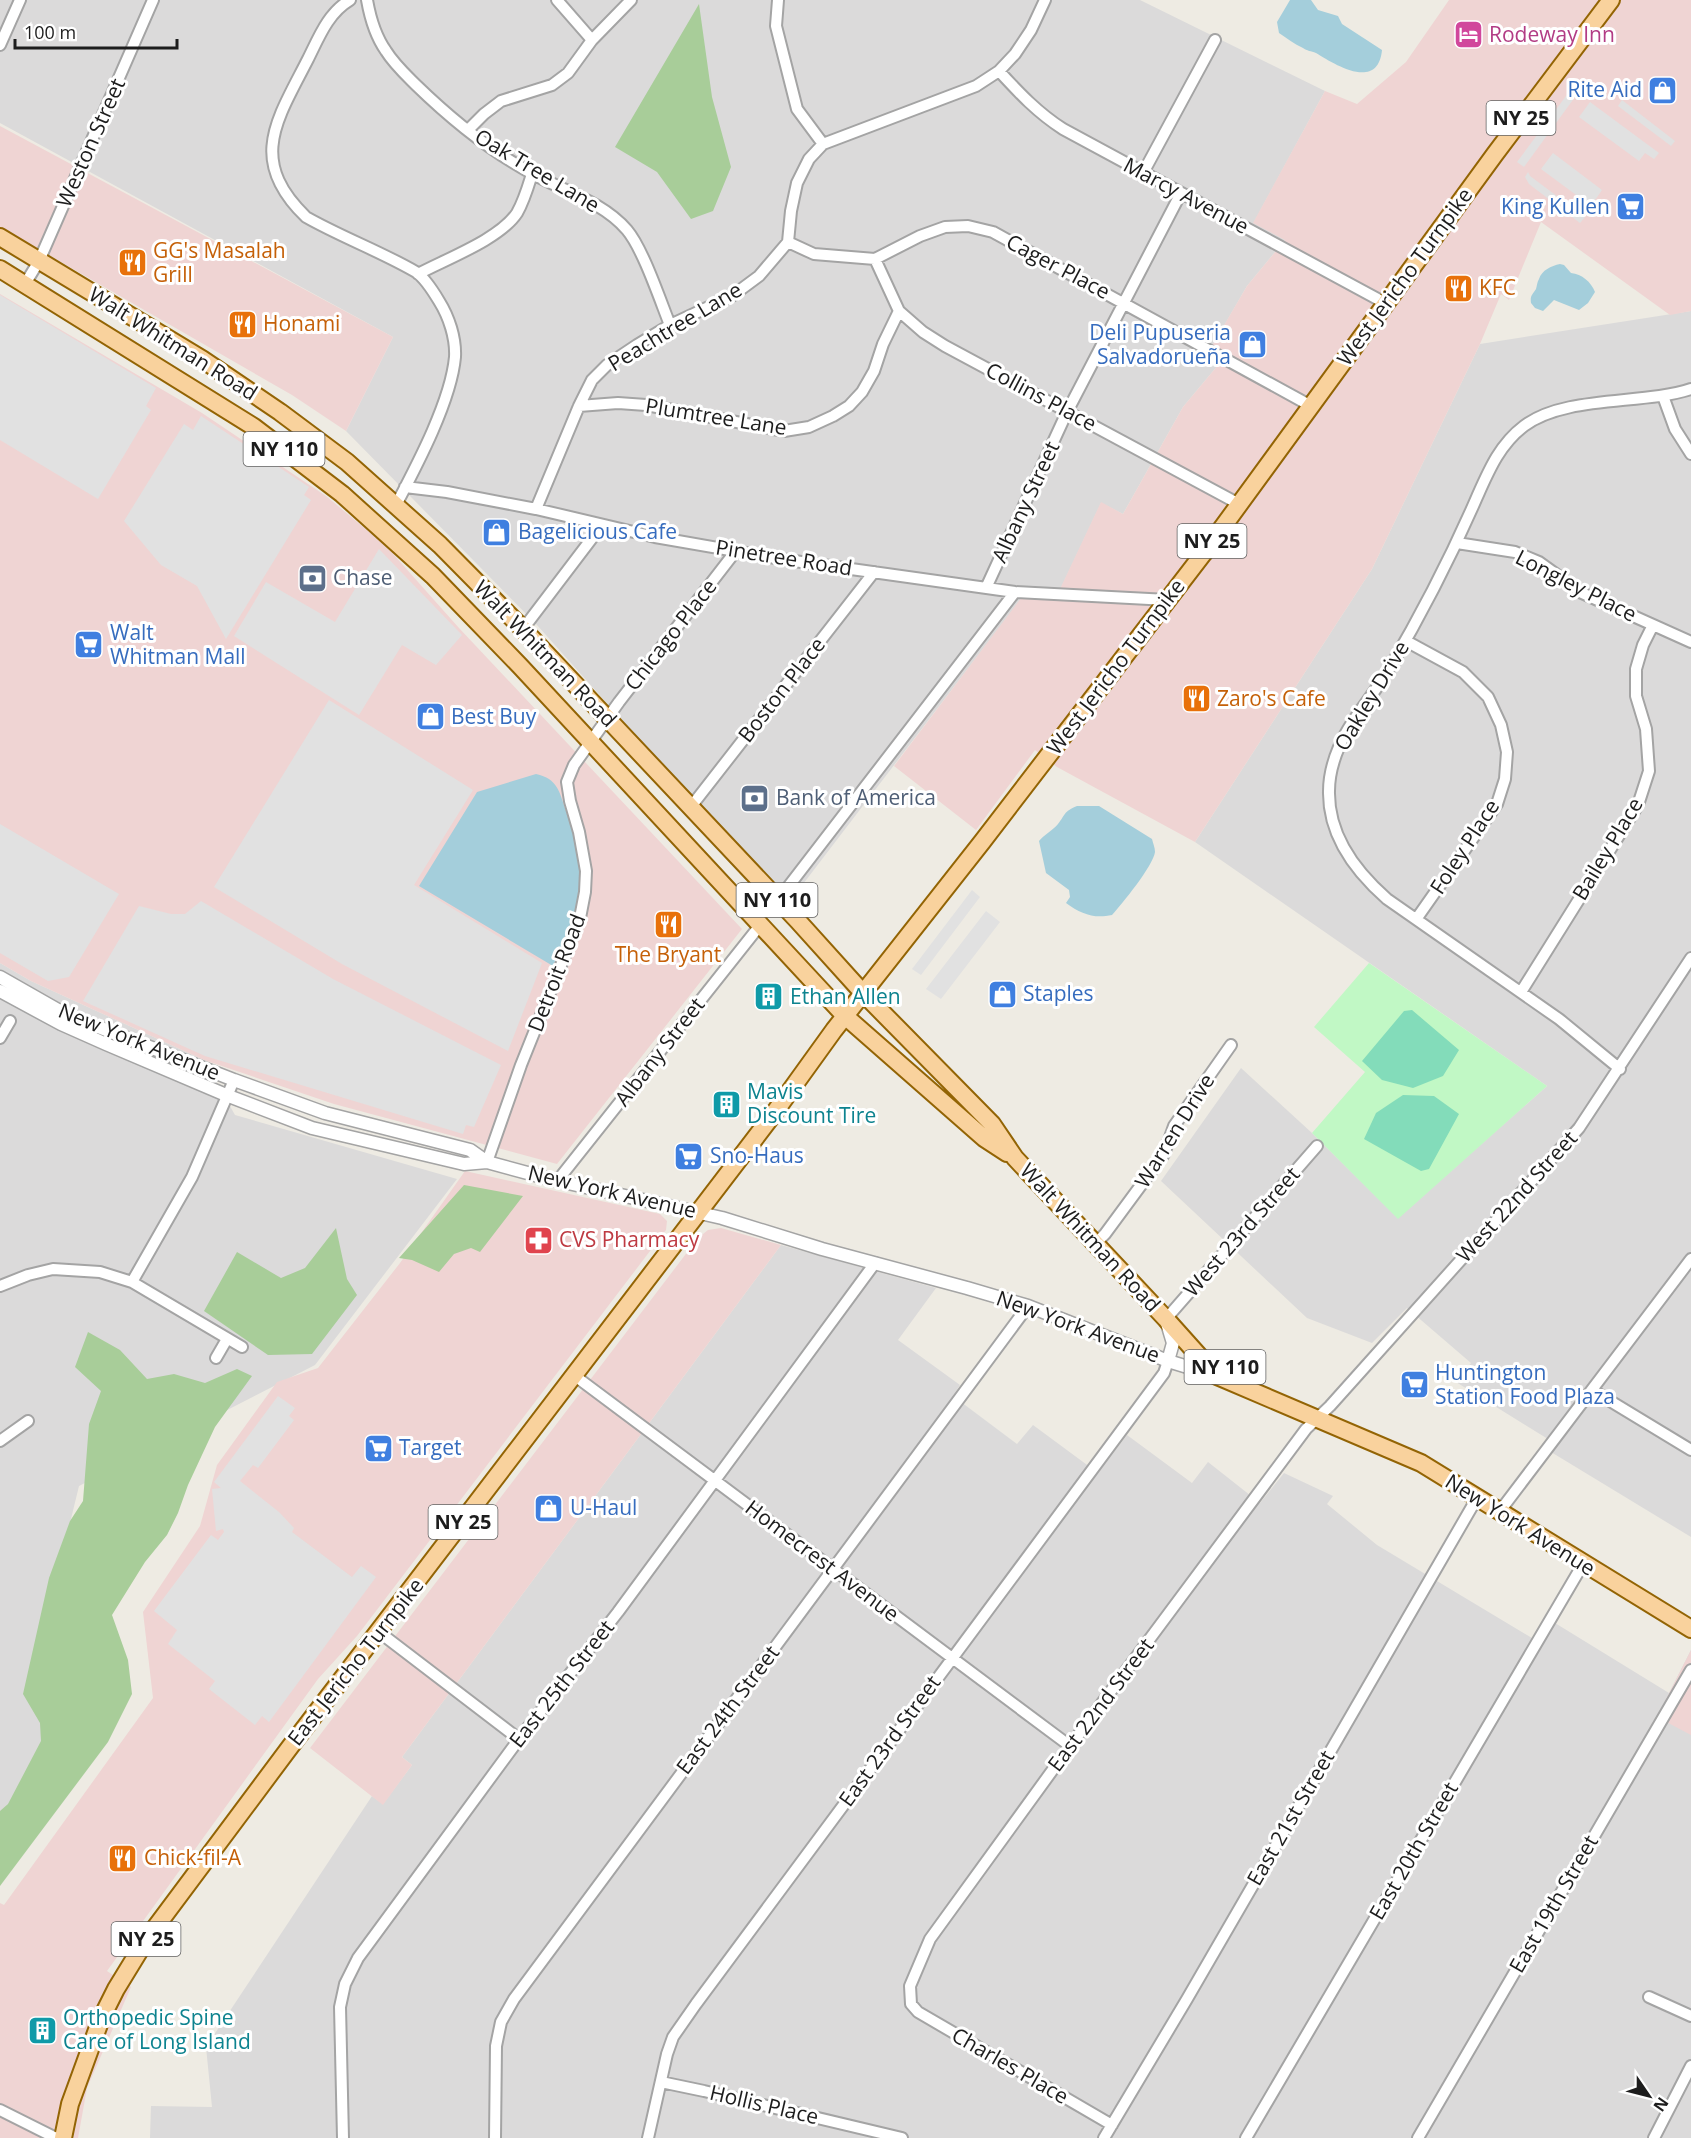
<svg xmlns="http://www.w3.org/2000/svg" width="1691" height="2138" font-family="'Open Sans',sans-serif">
<rect width="100%" height="100%" fill="#eeebe3"/>
<!-- residential -->
<path fill="#dbdada" d="M0 0H1140L1325 91 1254 222 1285 240 1247 286 1207 355 1219 364 1183 407 1123 514 1101 503 1060 590H1028L787 905 537 625 346 431 393 337 0 123Z
M1691 311V1537L1551 1452 1556 1444 1456 1382 1471 1363 1407 1308 1372 1343 1307 1318 1161 1181 1241 1068 1312 1133 1398 1218 1547 1086 1195 842 1372 569 1480 344Z
M0 963 31 981 204 1060 235 1115 457 1179 315 1365 79 1486 27 1700 84 1731 0 1849Z
M781 1245 936 1288 898 1340 960 1385 953 1396 1017 1444 1033 1425 1098 1473 1127 1435 1192 1483 1208 1462 1260 1503 1284 1473 1333 1496 1327 1504 1377 1545 1542 1644 1555 1623 1669 1693 1691 1650V2138H150L151 2106 212 2107 206 2047 372 1796 383 1804 412 1765 402 1757Z"/>
<!-- commercial -->
<path fill="#efd4d3" d="M1449 0H1691V311L1670 315 1541 222 1509 300 1501 294 1480 344 1372 569 1195 842 1057 767 1035 750 976 830 894 766 1028 589H1060L1101 502 1123 514 1183 407 1219 364 1206 356 1247 286 1285 240 1253 223 1325 91 1357 104 1406 62Z
M0 126 393 337 346 431 292 395 0 227Z
M0 294 202 413 326 496 386 546 459 628 742 929 557 1164 334 1104 204 1060 31 981 0 963Z
M465 1171 660 1214 667 1221 666 1230 357 1636 318 1679 107 1971 131 1987 87 2088 78 2138H0V1903L4 1905 153 1698 143 1612 200 1526 217 1465 277 1382 318 1368 400 1263Z
M721 1228 781 1245 402 1757 412 1765 383 1805 310 1748 698 1238 708 1230Z
M1691 1650V1735L1657 1717Z"/>
<!-- forest -->
<path fill="#a8cd99" d="M699 4 712 97 731 167 713 211 691 219 657 172 615 147Z
M464 1185 523 1196 480 1252 471 1248 454 1254 439 1272 412 1260 399 1258Z
M336 1228 347 1279 357 1295 312 1354 268 1355 204 1311 237 1252 281 1278 305 1268Z
M88 1332 120 1350 147 1379 174 1374 205 1383 237 1369 252 1376 215 1427 188 1485 178 1513 167 1535 145 1562 112 1615 128 1660 132 1694 108 1742 0 1886V1811L8 1804 41 1741 40 1723 23 1694 49 1578 70 1521 83 1501 89 1424 101 1391 75 1367Z"/>
<!-- park -->
<path fill="#c1f8c5" d="M1369 963 1547 1086 1398 1219 1312 1133 1365 1072 1314 1027Z"/>
<!-- pitch -->
<path fill="#83dcba" d="M1412 1010 1459 1050 1443 1076 1413 1088 1382 1080 1362 1061 1404 1011Z
M1403 1095 1434 1096 1459 1114 1429 1169 1421 1171 1364 1139 1376 1113Z"/>
<!-- parking -->
<path fill="#e1e1e1" d="M1569 92 1575 97 1524 167 1517 162Z
M1622 100 1675 141 1671 146 1618 106Z
M1590 102 1659 153 1654 159 1645 153 1639 161 1579 117Z
M1553 153 1602 190 1591 206 1541 169Z
M1528 172 1530 176 1585 217 1580 223 1529 184 1525 177Z
M0 295 156 388 146 406 151 410 98 499 0 440Z
M201 416 309 487 304 495 311 500 226 639 197 586 161 565 124 521 184 424 193 430Z
M379 549 462 635 436 665 402 645 359 715 234 636 266 582 335 622Z
M329 700 473 790 414 885 542 963 508 1051 342 964 214 887Z
M0 824 119 894 69 977 48 981 0 953Z
M972 890 980 897 921 975 912 969Z
M201 901 333 979 501 1065 474 1127 466 1125 463 1134 205 1056 83 1001 139 906 171 914H185Z
M986 911 1000 922 941 999 926 989Z
M278 1396 295 1408 289 1416 294 1420 258 1468 253 1465 240 1481 279 1512 294 1528 292 1532 352 1577 361 1566 376 1577 269 1722 262 1716 255 1725 209 1689 215 1681 168 1644 177 1630 154 1611 211 1535 218 1540 224 1532 223 1529 216 1531 212 1489 221 1488 214 1482Z"/>
<!-- water -->
<path fill="#a4cedb" d="M1290 0H1311L1318 10 1338 16 1342 24 1382 50C1378 92 1334 64 1316 53 1311 51 1307 51 1303 48 1294 44 1287 38 1279 33L1277 22Z
M1560 264 1564 265 1571 273C1582 274 1591 282 1595 292L1588 303 1579 310 1554 300 1543 311 1535 308 1531 303C1530 296 1532 295 1536 289 1537 286 1537 282 1539 279 1542 270 1551 266 1560 264Z
M536 774C558 779 559 791 566 811 568 819 573 828 575 837 589 891 574 918 553 966L419 886 477 792Z
M1077 806H1099L1152 839C1153 843 1155 848 1155 852 1153 866 1122 904 1112 915 1094 919 1081 914 1066 903L1070 897 1069 890 1046 873 1039 841C1045 834 1053 830 1058 824 1066 814 1063 812 1077 806Z"/>
<g fill="none" stroke-linecap="round" stroke-linejoin="round">
<defs>
<path id="minor" d="M350 0C328 13 319 37 308 59 277 120 247 160 306 217 341 237 382 252 416 272 425 278 433 291 439 301 449 317 456 338 455 357 451 401 417 465 396 505
M367 0C370 17 376 37 386 51 394 64 406 75 416 85 451 119 490 151 533 174 564 191 603 202 627 230 643 249 660 300 670 325
M557 0 592 40
M778 0 776 26 797 109 823 144
M0 45 20 0
M999 71C1019 93 1038 113 1063 129L1385 303
M468 130 484 114 501 101 552 85 568 73 592 40 631 0
M1143 173 1215 40
M788 242 814 254 875 259 920 236 945 227 968 226 993 232 1311 406
M875 259 899 311 923 332 945 346 1239 504
M418 274C446 259 500 239 517 213 524 201 528 187 532 174
M25 284 39 261 153 0
M1663 396 1675 429 1691 454
M579 406 618 403 646 405 784 431 809 427 833 416 849 406 862 392 874 371 883 344 899 311
M405 487 447 492 536 509 655 537 787 560 1015 592 1168 600
M536 509 579 406 592 380 607 365 637 345 670 325 732 296 759 276 788 242 791 211 797 183 809 159 823 144 976 86 999 71 1015 54 1031 30 1045 0
M1457 543 1515 552 1539 562 1582 593 1691 642
M986 588 1067 412 1181 193
M523 629 602 525
M1406 641 1463 672 1488 697 1501 725 1507 752 1505 779 1497 804 1417 918
M690 808 874 572
M778 900 1015 592
M1521 992 1638 805 1649 771 1646 729 1636 696V669L1643 645 1653 625
M0 1038 10 1021
M1620 1069 1559 1019 1387 899C1355 871 1328 836 1329 791 1329 776 1333 761 1339 747 1351 719 1372 697 1388 671 1421 615 1451 557 1477 497 1489 470 1500 444 1524 426 1565 395 1643 405 1691 389
M487 1162 521 1065 580 918 585 892 586 871 579 832 570 801 567 782 574 765 619 702 735 552
M558 1180 761 924
M1095 1244 1105 1234 1164 1154 1174 1126 1231 1045
M132 1282 192 1177 234 1080
M0 1286 28 1275 53 1269 100 1272 132 1282 242 1347
M1166 1319 1317 1146
M216 1358 227 1339
M575 1376 1070 1746
M1592 1390 1691 1450
M0 1441 28 1421
M1500 1511 1691 1259
M379 1632 519 1739
M1649 1997 1691 2016
M661 2082 704 2091 902 2138
M0 2110 56 2138
M1112 2125 918 2012 911 2004 910 1986 930 1939 1070 1746 1306 1429 1330 1406 1579 1128 1691 958
M343 2138 340 2007 345 1984 358 1958 519 1739 618 1612 875 1263
M495 2138 496 2046 501 2022 514 1999 1028 1306
M648 2138 667 2054 673 2037 696 2004 1164 1373 1168 1361
M1104 2138 1187 1999 1477 1498
M1246 2138 1583 1564
M1418 2138 1691 1670
M1654 2138 1691 2066"/>
<path id="tertiary" d="M0 977 65 1014 234 1080 325 1113 470 1150 487 1162 546 1178 722 1218 822 1249 967 1288 1028 1306 1168 1361 1217 1376
M0 991 61 1024 106 1044 226 1095 312 1128 464 1164 487 1162
M1167 1323 1173 1343 1168 1361"/>
<path id="primary" d="M0 237 202 359 280 412 347 462 440 545 523 629 798 921 863 993 992 1124 1015 1158 1166 1319 1217 1376 1421 1463 1691 1629
M0 269 254 427 342 494 433 576 520 666 845 1016 984 1138 1007 1153
M63 2138 70 2104 101 2019 116 1989 146 1940 290 1747 772 1116 834 1030 982 842 1203 554 1495 154 1611 0"/>
</defs>
<!-- minor casing -->
<use href="#minor" stroke="#a4a4a4" stroke-width="14"/>
<!-- tertiary casing -->
<use href="#tertiary" stroke="#a4a4a4" stroke-width="15"/>
<!-- primary casing -->
<use href="#primary" stroke="#936404" stroke-width="20"/>
<!-- minor -->
<use href="#minor" stroke="#fff" stroke-width="10"/>
<!-- tertiary -->
<use href="#tertiary" stroke="#fff" stroke-width="12"/>
<!-- primary -->
<use href="#primary" stroke="#f9d29d" stroke-width="16"/>
</g>
<!-- icons -->
<defs>
<symbol id="hotel-square" viewBox="-11 -11 22 22"><rect x="-9" y="-9" width="18" height="18" rx="4" fill="#d1479c" stroke="#fff"/><path d="M-6-4.5h1.5V1H6V5H4.5V3h-9V5H-6ZM-4 0a1.8 1.8 0 1 1 3.6 0ZM.5 0V-2.5h3Q6-2.5 6 0Z" fill="#fff"/></symbol>
<symbol id="shop-square" viewBox="-11 -11 22 22"><rect x="-9" y="-9" width="18" height="18" rx="4" fill="#3f7fe0" stroke="#fff"/><path d="M-5-2.5h2.3a2.7 3.5 0 0 1 5.4 0H5L5.5 6h-11ZM-1.5-2.5h3a1.5 2.3 0 0 0-3 0Z" fill="#fff"/></symbol>
<symbol id="supermarket-square" viewBox="-11 -11 22 22"><rect x="-9" y="-9" width="18" height="18" rx="4" fill="#3f7fe0" stroke="#fff"/><path d="M-6-5.5h2.5l.6 2H6L4.5 2H-2.5L-4.4-4H-6ZM-1.5 3.2a1.3 1.3 0 1 0 .1 0ZM3 3.2a1.3 1.3 0 1 0 .1 0Z" fill="#fff"/></symbol>
<symbol id="restaurant-square" viewBox="-11 -11 22 22"><rect x="-9" y="-9" width="18" height="18" rx="4" fill="#e8710a" stroke="#fff"/><path d="M-5-6h1v4h1v-4h1v4h1v-4h1v5L-1.5 .5V6h-2V.5L-5-1ZM5-6V6H3V1.5H1.5Q1.5-4 5-6Z" fill="#fff"/></symbol>
<symbol id="bank-square" viewBox="-11 -11 22 22"><rect x="-9" y="-9" width="18" height="18" rx="4" fill="#5c6f8a" stroke="#fff"/><path d="M-6-4H6V4H-6ZM0-2.3a2.3 2.3 0 1 0 0 4.6a2.3 2.3 0 1 0 0-4.6Z" fill="#fff"/></symbol>
<symbol id="building-square" viewBox="-11 -11 22 22"><rect x="-9" y="-9" width="18" height="18" rx="4" fill="#0f9aa8" stroke="#fff"/><path d="M-4-6H4V6H1V3H-1V6H-4ZM-2.5-4.3h1.7v1.8h-1.7ZM.8-4.3h1.7v1.8H.8ZM-2.5-1h1.7V.8h-1.7ZM.8-1h1.7V.8H.8Z" fill="#fff"/></symbol>
<symbol id="pharmacy-square" viewBox="-11 -11 22 22"><rect x="-9" y="-9" width="18" height="18" rx="4" fill="#e0444e" stroke="#fff"/><path d="M-2-6h4v4h4v4h-4v4h-4v-4h-4v-4h4Z" fill="#fff"/></symbol>
</defs>
<g fill-rule="evenodd">
<use href="#hotel-square" x="1452" y="18" width="33" height="33"/>
<use href="#shop-square" x="1646" y="74" width="33" height="33"/>
<use href="#supermarket-square" x="1614" y="190" width="33" height="33"/>
<use href="#restaurant-square" x="116" y="246" width="33" height="33"/>
<use href="#restaurant-square" x="1442" y="272" width="33" height="33"/>
<use href="#restaurant-square" x="226" y="308" width="33" height="33"/>
<use href="#shop-square" x="1236" y="328" width="33" height="33"/>
<use href="#shop-square" x="480" y="516" width="33" height="33"/>
<use href="#bank-square" x="296" y="562" width="33" height="33"/>
<use href="#supermarket-square" x="72" y="628" width="33" height="33"/>
<use href="#restaurant-square" x="1180" y="682" width="33" height="33"/>
<use href="#shop-square" x="414" y="700" width="33" height="33"/>
<use href="#bank-square" x="738" y="782" width="33" height="33"/>
<use href="#restaurant-square" x="652" y="908" width="33" height="33"/>
<use href="#shop-square" x="986" y="978" width="33" height="33"/>
<use href="#building-square" x="752" y="980" width="33" height="33"/>
<use href="#building-square" x="710" y="1088" width="33" height="33"/>
<use href="#supermarket-square" x="672" y="1140" width="33" height="33"/>
<use href="#pharmacy-square" x="522" y="1224" width="33" height="33"/>
<use href="#supermarket-square" x="1398" y="1368" width="33" height="33"/>
<use href="#supermarket-square" x="362" y="1432" width="33" height="33"/>
<use href="#shop-square" x="532" y="1492" width="33" height="33"/>
<use href="#restaurant-square" x="106" y="1842" width="33" height="33"/>
<use href="#building-square" x="26" y="2014" width="33" height="33"/>
</g>
<g text-anchor="middle" stroke-width="6" stroke-linejoin="round" paint-order="stroke">
<!-- shield labels -->
<g fill="#fff" stroke="#616161" stroke-width="1.5">
<rect x="1486.5" y="101" width="69" height="34" rx="4.5"/>
<rect x="243.5" y="432" width="81" height="34" rx="4.5"/>
<rect x="1177.5" y="524" width="69" height="34" rx="4.5"/>
<rect x="736.5" y="883" width="81" height="34" rx="4.5"/>
<rect x="1184.5" y="1350" width="81" height="34" rx="4.5"/>
<rect x="428.5" y="1505" width="69" height="34" rx="4.5"/>
<rect x="111.5" y="1922" width="69" height="34" rx="4.5"/>
</g>
<g font-size="20" font-weight="bold" fill="#1d1d1d">
<text x="1521" y="125">NY 25</text>
<text x="284" y="456">NY 110</text>
<text x="1212" y="548">NY 25</text>
<text x="777" y="907">NY 110</text>
<text x="1225" y="1374">NY 110</text>
<text x="463" y="1529">NY 25</text>
<text x="146" y="1946">NY 25</text>
</g>
<!-- hotel labels -->
<g font-size="21" fill="#b23c85" stroke="#fff" text-anchor="start">
<text x="1489" y="42">Rodeway Inn</text>
</g>
<!-- shop labels -->
<g font-size="21" fill="#366cbe" stroke="#fff" text-anchor="start">
<text x="1642" y="97" text-anchor="end">Rite Aid</text>
<text x="1610" y="214" text-anchor="end">King Kullen</text>
<text x="1231" y="340" text-anchor="end">Deli Pupuseria<tspan x="1231" dy="24">Salvadorueña</tspan></text>
<text x="518" y="539">Bagelicious Cafe</text>
<text x="110" y="640">Walt<tspan x="110" dy="24">Whitman Mall</tspan></text>
<text x="451" y="724">Best Buy</text>
<text x="1023" y="1001">Staples</text>
<text x="710" y="1163">Sno-Haus</text>
<text x="1435" y="1380">Huntington<tspan x="1435" dy="24">Station Food Plaza</tspan></text>
<text x="399" y="1455">Target</text>
<text x="570" y="1515">U-Haul</text>
</g>
<!-- street labels -->
<g font-size="21" fill="#1d1d1d" stroke="#fff">
<text transform="translate(91 143) rotate(-66)" y="7">Weston Street</text>
<text transform="translate(537 171) rotate(31)" y="7">Oak Tree Lane</text>
<text transform="translate(1186 196) rotate(28)" y="7">Marcy Avenue</text>
<text transform="translate(1058 267) rotate(28)" y="7">Cager Place</text>
<text transform="translate(1405 277) rotate(-54)" y="7">West Jericho Turnpike</text>
<text transform="translate(675 327) rotate(-31)" y="7">Peachtree Lane</text>
<text transform="translate(173 344) rotate(32)" y="7">Walt Whitman Road</text>
<text transform="translate(1041 397) rotate(28)" y="7">Collins Place</text>
<text transform="translate(716 417) rotate(9)" y="7">Plumtree Lane</text>
<text transform="translate(1026 502) rotate(-65)" y="7">Albany Street</text>
<text transform="translate(784 558) rotate(9)" y="7">Pinetree Road</text>
<text transform="translate(1576 586) rotate(27)" y="7">Longley Place</text>
<text transform="translate(671 635) rotate(-52)" y="7">Chicago Place</text>
<text transform="translate(545 654) rotate(46)" y="7">Walt Whitman Road</text>
<text transform="translate(1116 667) rotate(-53)" y="7">West Jericho Turnpike</text>
<text transform="translate(782 690) rotate(-52)" y="7">Boston Place</text>
<text transform="translate(1372 696) rotate(-59)" y="7">Oakley Drive</text>
<text transform="translate(1465 847) rotate(-57)" y="7">Foley Place</text>
<text transform="translate(1608 849) rotate(-59)" y="7">Bailey Place</text>
<text transform="translate(557 973) rotate(-69)" y="7">Detroit Road</text>
<text transform="translate(139 1042) rotate(22)" y="7">New York Avenue</text>
<text transform="translate(660 1052) rotate(-52)" y="7">Albany Street</text>
<text transform="translate(1175 1131) rotate(-58)" y="7">Warren Drive</text>
<text transform="translate(612 1192) rotate(13)" y="7">New York Avenue</text>
<text transform="translate(1517 1197) rotate(-48)" y="7">West 22nd Street</text>
<text transform="translate(1242 1232) rotate(-49)" y="7">West 23rd Street</text>
<text transform="translate(1090 1238) rotate(47)" y="7">Walt Whitman Road</text>
<text transform="translate(1078 1327) rotate(20)" y="7">New York Avenue</text>
<text transform="translate(1520 1525) rotate(32)" y="7">New York Avenue</text>
<text transform="translate(822 1561) rotate(37)" y="7">Homecrest Avenue</text>
<text transform="translate(356 1662) rotate(-52)" y="7">East Jericho Turnpike</text>
<text transform="translate(562 1684) rotate(-52)" y="7">East 25th Street</text>
<text transform="translate(1101 1705) rotate(-53)" y="7">East 22nd Street</text>
<text transform="translate(728 1710) rotate(-53)" y="7">East 24th Street</text>
<text transform="translate(890 1741) rotate(-54)" y="7">East 23rd Street</text>
<text transform="translate(1291 1818) rotate(-60)" y="7">East 21st Street</text>
<text transform="translate(1414 1851) rotate(-60)" y="7">East 20th Street</text>
<text transform="translate(1554 1904) rotate(-60)" y="7">East 19th Street</text>
<text transform="translate(1010 2066) rotate(30)" y="7">Charles Place</text>
<text transform="translate(764 2105) rotate(13)" y="7">Hollis Place</text>
</g>
<!-- food labels -->
<g font-size="21" fill="#c56008" stroke="#fff" text-anchor="start">
<text x="153" y="258">GG's Masalah<tspan x="153" dy="24">Grill</tspan></text>
<text x="1479" y="295">KFC</text>
<text x="263" y="331">Honami</text>
<text x="1217" y="706">Zaro's Cafe</text>
<text x="668" y="962" text-anchor="middle">The Bryant</text>
<text x="144" y="1865">Chick-fil-A</text>
</g>
<!-- service labels -->
<g font-size="21" fill="#4e5e75" stroke="#fff" text-anchor="start">
<text x="333" y="585">Chase</text>
<text x="776" y="805">Bank of America</text>
</g>
<!-- culture labels -->
<g font-size="21" fill="#0d838f" stroke="#fff" text-anchor="start">
<text x="790" y="1004">Ethan Allen</text>
<text x="747" y="1099">Mavis<tspan x="747" dy="24">Discount Tire</tspan></text>
<text x="63" y="2025">Orthopedic Spine<tspan x="63" dy="24">Care of Long Island</tspan></text>
</g>
<!-- health labels -->
<g font-size="21" fill="#be3a42" stroke="#fff" text-anchor="start">
<text x="559" y="1247">CVS Pharmacy</text>
</g>
</g>
<!-- north arrow -->
<g transform="translate(1649 2096) rotate(125)" stroke="#ffffff" stroke-width="4.5" paint-order="stroke">
<path d="M0-4.5L10 22L0 15L-10 22Z" fill="#1d1d1d"/>
<text y="-9" font-size="16" font-weight="bold" text-anchor="middle" fill="#1d1d1d">N</text>
</g>
<!-- scale -->
<path d="M15 39v9h162v-9" fill="none" stroke="#1d1d1d" stroke-width="3"/>
<text x="24" y="39" font-size="18" fill="#1d1d1d" stroke="#ffffff" stroke-width="4.5" paint-order="stroke">100 m</text>
</svg>
